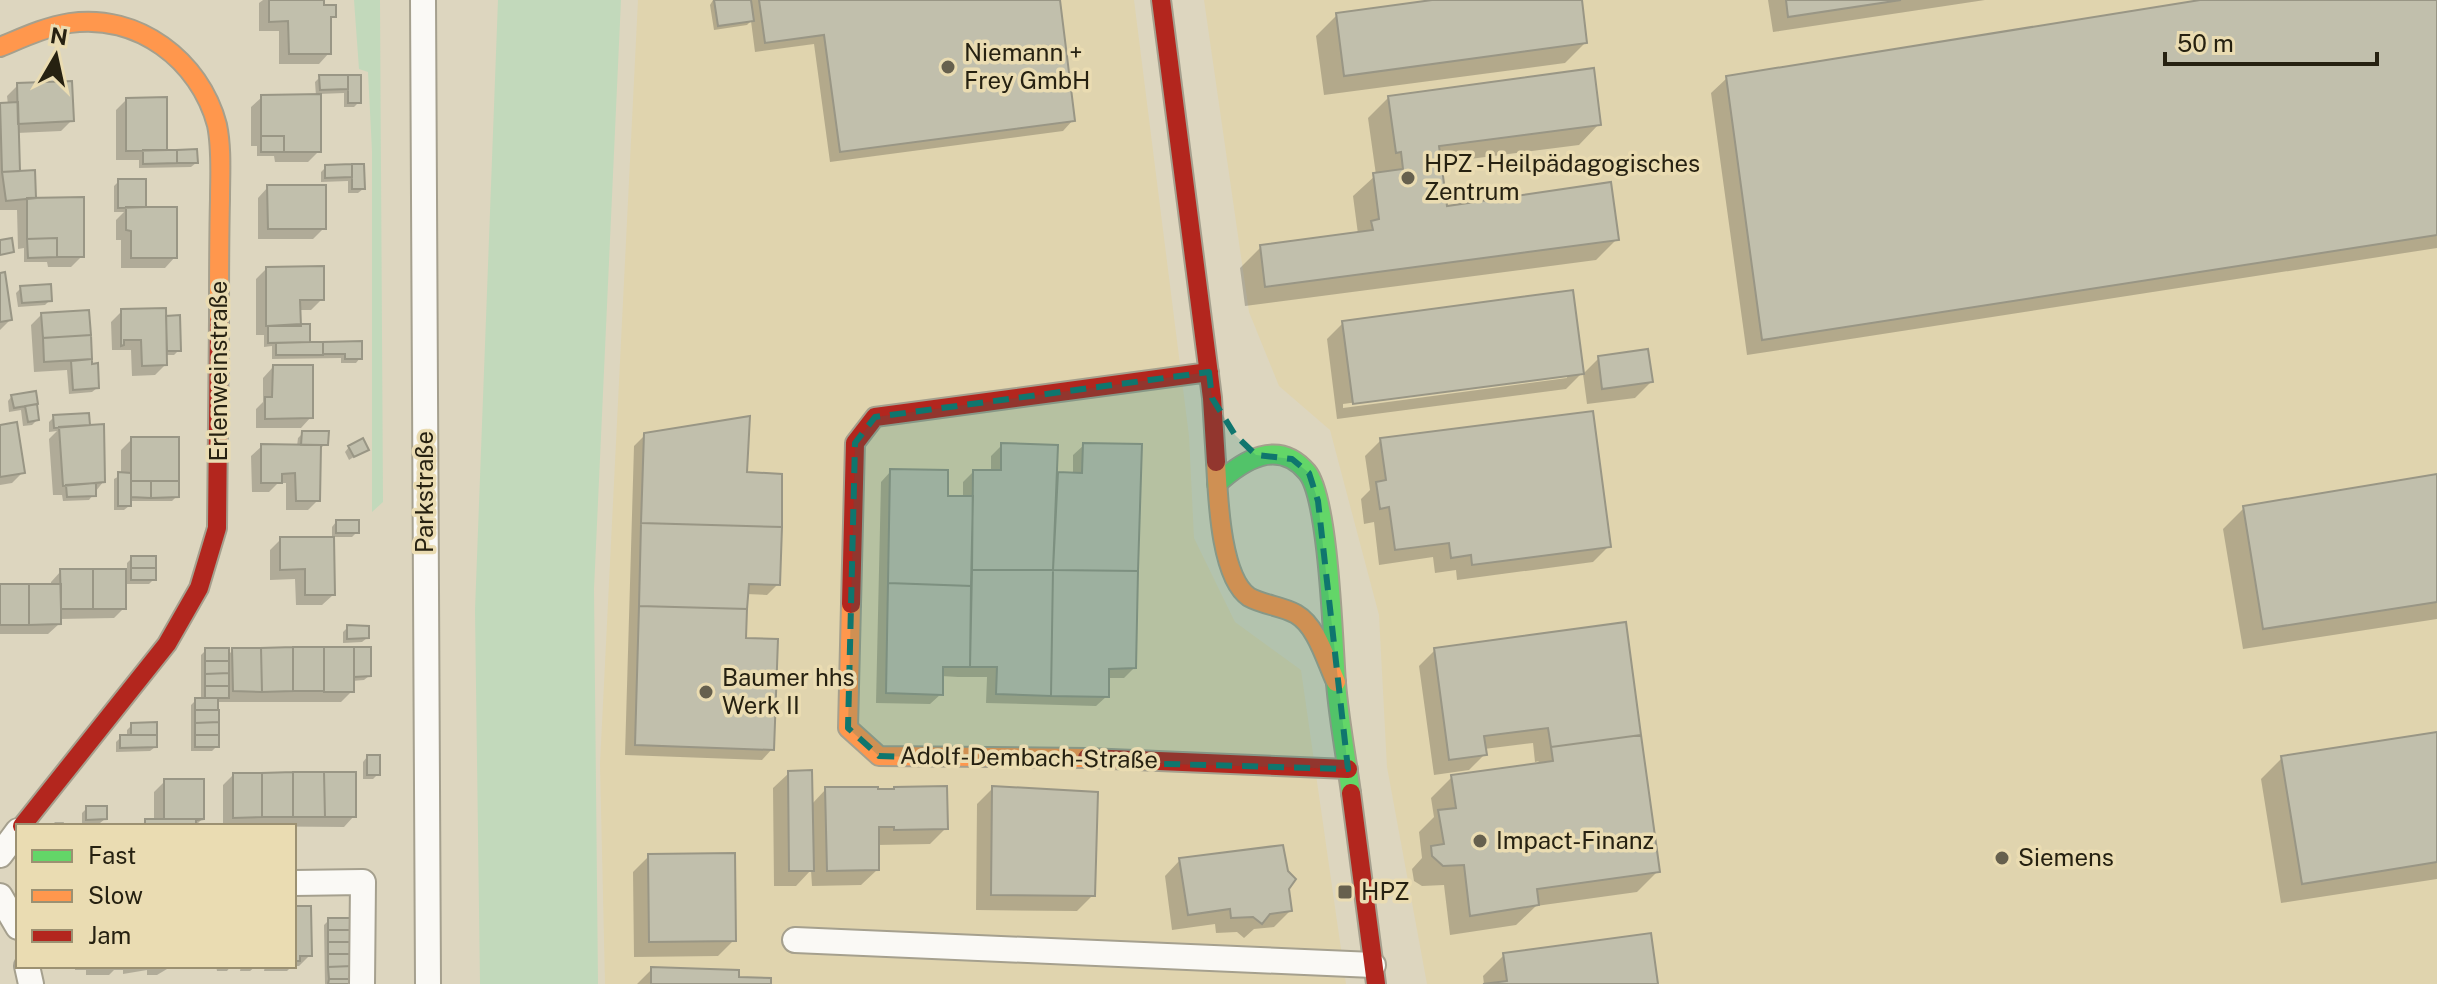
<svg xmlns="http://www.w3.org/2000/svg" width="2437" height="984" font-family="'Public Sans',sans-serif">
<rect width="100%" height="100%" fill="#ddd6bf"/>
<!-- built -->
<path fill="#e0d4ae" d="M638 0H1134L1189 436 1194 538 1235 622 1301 670 1346 984H605L600 764Z
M1204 0H2437V984H1427L1387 767 1379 615 1330 430 1279 386 1249 312Z"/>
<!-- green -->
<path fill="#c2d9bb" d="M354 0H380L383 502 372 512V151L368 72 359 69Z
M498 0H621L594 589 598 984H480L475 610Z"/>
<!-- shadow -->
<path fill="#0003" fill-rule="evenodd" d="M263 0H322V7L334 16 329 21V53L319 64H279V31H259V3Z
M713 0H1058L1073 120 1063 131 830 162 814 44 755 52 751 21 747 25 714 30 710 5Z
M1447 0H1580L1585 43 1565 63 1324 95 1316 36 1337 15Z
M1768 0H1985L1773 32Z
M2213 0H2437V248L1747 355 1711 93 1727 78Z
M320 77H359V102L354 107H344V93L319 94V151L308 162H275L274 156H257V146H251V107L262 97 316 96 315 82Z
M18 85 71 121 61 131 17 133 18 173 34 200 82 256 71 267H48L47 262H24V248L18 249 17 210H0V105H8L7 96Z
M1389 97 1599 124 1579 145 1439 163 1445 209 1617 239 1596 260 1245 306 1240 268 1261 247 1358 234 1353 196 1376 175 1368 118Z
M126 100 165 152 196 163 191 167 139 168V160H116V110Z
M362 166 363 189 358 193H348V181L321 182V172L326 167Z
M119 181 144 209 175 257 165 268H121V240H116V220L124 212H114V186Z
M268 187 324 228 313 239H258V198Z
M266 269 322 299 311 310H298L299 326H308V344H360V358L356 363H341V358L272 359V346L264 347V335H256V279Z
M0 275 10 320 0 330Z
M21 288 50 300 45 305 18 307 16 293Z
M122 311 164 318 179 350 174 355H165V365L155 375 132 376 131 350H112L111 322Z
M42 314 90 358 87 361 97 388 92 392 69 394 67 370 34 372 31 325Z
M1343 323 1582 373 1566 389 1337 419 1327 339ZM1567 374V378L1343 408V404Z
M1599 358 1651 382 1635 398 1587 404 1583 374Z
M273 367 311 417 301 428H256V409L263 402V378Z
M34 393 37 420 32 425 23 426 21 410 9 412 8 401 12 396Z
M54 417 103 482 89 500 63 501 62 495H53L49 439 57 431 49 432V422Z
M0 427 23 472 12 483 0 485Z
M303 433 326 444 319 449 318 500 308 510H286V483H278L269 492H252L251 456 262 446H297L298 438Z
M645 435 745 473 778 584 767 595 746 594 744 640 772 749 762 760 625 755 634 446Z
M132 439 177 496 172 501H129V506L124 510H114V479L121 475V450Z
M1381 440 1609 546 1593 562 1457 580 1456 570 1435 573 1433 557 1379 565 1374 522 1364 524 1361 499 1370 490 1365 456Z
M1002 445 1055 474H1073V455L1084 445 1134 668 1124 678H1107V696L1096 706 986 703 987 677H958L941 676V694L930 704 876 703 881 482 891 471 946 498H963V482L973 472H991V456Z
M349 447 366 449 349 460 345 452Z
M2437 476V619L2243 649 2223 529 2244 508Z
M336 522 357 532 352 537H332L333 595 322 605H296L295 579 270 580V550L281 539H332V527Z
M132 558 154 579 149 584H124V608L114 618 59 619V624L48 634H0V586H51V582L61 571H127V563Z
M1624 624 1658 871 1637 892 1536 906 1516 925 1450 935 1444 885 1422 886 1414 881 1412 869 1422 858 1419 832 1434 817 1431 798 1452 777 1534 766 1539 761 1535 762 1533 743 1484 749 1485 754 1469 770 1434 775 1419 666 1435 650Z
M348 627 367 638 362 642 343 643V632Z
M206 650 227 656 233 650 369 676 364 680 352 681V691L341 702H216L217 746 212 751H191V705L196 700H201V655Z
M132 725 155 747 150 751 116 752V742L121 737H127V730Z
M2437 734V879L2281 903 2261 779 2282 758Z
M367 757 378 774 373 779H363V762Z
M789 773 811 805 826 789 946 828 930 844 877 845V870L861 885 812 886 811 870 796 886H774L773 788Z
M233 775 354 816 344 827 223 826V785Z
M165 781H202V819L195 826H140L146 821H154V792Z
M993 788 1093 895 1077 911 976 910 977 804Z
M87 808 105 819 100 823 82 824V813Z
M55 822H64L63 826H51Z
M649 856 734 940 718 956 634 957 633 872Z
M1180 860 1287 888 1290 911 1274 927 1254 929 1244 938 1237 932 1216 933 1215 924 1172 930 1165 876Z
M294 908 310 955 299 966H294Z
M329 920 350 984H325L324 925Z
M1504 955 1656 984H1484L1483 976Z
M75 966H172L157 975H147V970L123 974V970H114L109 975H86V970H75Z
M216 966H231L227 971H217Z
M241 966H256L250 971H240Z
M265 966H292L287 971H264Z
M652 969 737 979 769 984H637Z"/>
<!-- building -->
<path fill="#c1bfac" stroke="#999685" stroke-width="2" d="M269 0H324V5H336V17H331V54H289L288 21 269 22Z
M714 0H751L754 21 718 26Z
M759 0H1060L1075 121 840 152 824 35 765 43Z
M1432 0H1582L1587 43 1344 76 1336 13Z
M1786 0H1901L1788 17Z
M2200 0H2437V235L1762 340 1726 76Z
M1594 68 1601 125 1439 146 1447 206 1611 182 1619 240 1265 287 1260 245 1373 230 1371 221 1379 219 1373 173 1403 169 1401 152 1396 153 1388 96Z
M319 75H348V89L320 90Z
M348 75H361V103H348Z
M72 81 74 121 18 124 17 83Z
M321 94V152H284V136H261V95Z
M167 97V150L126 151V98Z
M18 102 20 171 2 172 0 103Z
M261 136H284V152H261Z
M197 149 198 163H177V150Z
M143 150H177V163L143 164Z
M352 164V177L325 178V165Z
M352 164H364L365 189H352Z
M35 170 36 198 6 201 2 172Z
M118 179H146V207L118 208Z
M267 185H326V229H268Z
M84 197V257H57V238L27 239V198Z
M126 207H177V258H131V231L126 230Z
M12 238 14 252 0 255V240Z
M57 238V257L28 258 27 239Z
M324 266V300H300L301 326H266V267Z
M5 272 12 320 0 322V273Z
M51 284 52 301 22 303 20 286Z
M1573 290 1584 374 1353 404 1342 321Z
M166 308 167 365 142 366 141 340H124V345L121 346V309Z
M89 310 91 335 43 338 41 313Z
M180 315 181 351H167L166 316Z
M301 324H310V342L268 343V326Z
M91 335 92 359 44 362 43 338Z
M362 341V359H345V354H323V342Z
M310 342H323V355H276V343Z
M1648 349 1653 382 1602 389 1598 356Z
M92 359V364L98 363 99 388 73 390 71 361Z
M273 365H313V418L265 419V397H272Z
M36 391 38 404 14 408 11 395Z
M37 404 39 420 28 422 25 406Z
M1593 411 1611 547 1472 565 1471 555 1451 558 1449 543 1395 550 1389 507 1380 509 1376 482 1386 480 1380 438Z
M89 413 90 425 54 428 53 415Z
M750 416 747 472 782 474V527L641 523 644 433Z
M17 422 25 473 0 477V425Z
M104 424 105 482 63 486 59 427Z
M302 431H329L328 445H301Z
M131 437H179V481H131Z
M363 438 369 450 354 457 348 446Z
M1001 443 1058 445 1053 570H972L973 470H1001Z
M1083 443 1142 444 1138 571 1053 570 1058 472 1082 473Z
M261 444 321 445 320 501H296L295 473 282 474V483H261Z
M890 469 948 470V496H973L971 586 888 583Z
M118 472 131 473V506H118Z
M2437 474V602L2263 629 2243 506Z
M131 481H151V498L131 497Z
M151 481H179V497L151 498Z
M96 483V496L67 497 66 485Z
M336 520H359V533H336Z
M641 523 782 527 780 585 749 584 747 609 639 606Z
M280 537H334L335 595H305V569L280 570Z
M131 556H156V568H131Z
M131 568H156V580H131Z
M60 569H93V609H61Z
M93 569H126V609H93Z
M972 570H1053L1051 696 996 694 997 667H970Z
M1053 570 1138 571 1136 668 1109 669V697L1051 696Z
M888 583 971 586 970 667H943V695L886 693Z
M0 584H29V625H0Z
M29 584H61V624L29 625Z
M639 606 747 609 746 638 778 639 774 750 635 745Z
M1626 622 1641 735 1551 747 1548 728 1484 736 1487 755 1449 760 1434 648Z
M347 625 369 626V638L347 639Z
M293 647V691L262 692 261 648Z
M293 647H324V691H293Z
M324 647H354V692H324Z
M354 647H371V676L354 677Z
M205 648H229V661H205Z
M232 648H261L262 692 233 691Z
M205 661H229V673L205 674Z
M229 673V686H205V674Z
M205 686H229V698H205Z
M195 698H218V710H195Z
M195 710H219V722L195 723Z
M157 722V735H131V723Z
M219 722V735H195V723Z
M2437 732V862L2302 884 2281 756Z
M120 735H157V747L120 748Z
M195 735H219V747H195Z
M1641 735 1660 872 1537 889 1539 905 1470 916 1464 865 1443 866 1432 856 1431 846 1444 844 1438 810 1456 808 1451 775 1553 761 1551 747Z
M367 755H380V775H367Z
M812 770 814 871H789L788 771Z
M293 772V817H262V773Z
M293 772H324L325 817H293Z
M324 772H356V817H325Z
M233 773H262V817L233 818Z
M164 779H204V819H164Z
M947 786 948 829 894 830V827H879V870L827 871 825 787H878V789H894V787Z
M992 786 1098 792 1095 896 991 895Z
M86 806H107V819L86 820Z
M145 819H204L196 820V826H145Z
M1283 845 1288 871 1296 879 1289 889 1292 911 1270 914 1262 924 1253 917 1231 918 1230 909 1188 915 1179 858Z
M735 853 736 941 649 942 648 854Z
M294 906H311L312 956H300V961H294Z
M328 918H351V930H328Z
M328 930H351L352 942H328Z
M1651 933 1658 984H1483L1507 981 1503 953Z
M328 942H352L351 954H328Z
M328 954H351L352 966 328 967Z
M352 966V979H329L328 967Z
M651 967 739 970V977L771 978V984H651Z
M329 979H352V984H328Z"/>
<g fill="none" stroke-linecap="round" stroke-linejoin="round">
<defs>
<path id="street" d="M423 0 428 984
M0 855 18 831
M294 883 363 882 362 984
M0 896 18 927
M795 940 1373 965
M27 966 31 984"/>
<path id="fast" d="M1217 484C1243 460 1278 438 1307 472 1329 498 1333 644 1336 683 1339 720 1346 756 1351 793"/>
<path id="slow" d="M0 47C22 38 45 27 70 23 137 13 200 60 217 125 222 149 220 175 220 199 219 240 219 281 219 321
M1216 462C1218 495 1220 577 1249 597 1263 605 1282 606 1296 614 1317 626 1326 661 1336 682
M851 604 848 728 879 756 1087 758"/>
<path id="jam" d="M1161 0 1212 398 1216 462
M851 604 855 443 875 417 1209 372
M1087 758 1348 769
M1351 793 1376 984
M22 826 167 644 199 588 217 528 219 321"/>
</defs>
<!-- street casing -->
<use href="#street" stroke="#a5a08e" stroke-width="28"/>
<!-- fast casing -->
<use href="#fast" stroke="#a5a08e" stroke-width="22"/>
<!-- slow casing -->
<use href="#slow" stroke="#a5a08e" stroke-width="22"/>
<!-- jam casing -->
<use href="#jam" stroke="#a5a08e" stroke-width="22"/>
<!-- street -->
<use href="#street" stroke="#faf9f5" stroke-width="24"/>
<!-- fast -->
<use href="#fast" stroke="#63d668" stroke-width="18"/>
<!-- slow -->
<use href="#slow" stroke="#ff974d" stroke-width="18"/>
<!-- jam -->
<use href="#jam" stroke="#b3261e" stroke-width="18"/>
</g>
<!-- marked area -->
<path fill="#0f766e" fill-opacity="0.2" stroke="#0f766e" stroke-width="6" stroke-dasharray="16 10" stroke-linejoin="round" d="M1209 372 1212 398 1235 435 1256 455 1292 459 1309 473 1318 501 1348 769 879 756 848 728 855 443 875 417Z"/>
<!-- markers -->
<g fill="#66604e" stroke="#eadcb2" stroke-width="3">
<circle cx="948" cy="67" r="8"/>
<circle cx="1408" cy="178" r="8"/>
<circle cx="706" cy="692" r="8"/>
<circle cx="1480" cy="841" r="8"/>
<circle cx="2002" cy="858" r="8"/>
<rect x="1337" y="884" width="16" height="16" rx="4"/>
</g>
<g text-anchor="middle" stroke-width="7" stroke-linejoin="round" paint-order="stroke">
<!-- poi labels -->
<g font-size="24" fill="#262111" stroke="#eadcb2" text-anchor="start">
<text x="964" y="61">Niemann +<tspan x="964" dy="28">Frey GmbH</tspan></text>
<text x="1424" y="172">HPZ - Heilpädagogisches<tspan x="1424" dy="28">Zentrum</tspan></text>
<text x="722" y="686">Baumer hhs<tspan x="722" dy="28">Werk II</tspan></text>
<text x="1496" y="849">Impact-Finanz</text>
<text x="2018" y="866">Siemens</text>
<text x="1361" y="900">HPZ</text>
</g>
<!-- street labels -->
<g font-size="24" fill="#262111" stroke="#eadcb2">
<text transform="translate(219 371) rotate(-90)" y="8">Erlenweinstraße</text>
<text transform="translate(425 492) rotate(-90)" y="8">Parkstraße</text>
<text transform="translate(1029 758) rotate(1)" y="8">Adolf-Dembach-Straße</text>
</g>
</g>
<!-- legend -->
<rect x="16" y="824" width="280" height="144" fill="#eadcb2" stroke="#9c9172" stroke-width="2"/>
<rect x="32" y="850" width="40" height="12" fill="#63d668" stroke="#9c9172" stroke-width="2"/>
<text x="88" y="864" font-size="24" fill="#262111">Fast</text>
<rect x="32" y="890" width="40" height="12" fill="#ff974d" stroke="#9c9172" stroke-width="2"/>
<text x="88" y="904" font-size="24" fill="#262111">Slow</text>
<rect x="32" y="930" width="40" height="12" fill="#b3261e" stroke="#9c9172" stroke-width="2"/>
<text x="88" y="944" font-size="24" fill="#262111">Jam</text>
<!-- north arrow -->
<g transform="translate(56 56) rotate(9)" stroke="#eadcb2" stroke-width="6" paint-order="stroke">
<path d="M0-6L14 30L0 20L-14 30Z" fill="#262111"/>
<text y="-12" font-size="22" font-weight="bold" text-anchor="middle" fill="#262111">N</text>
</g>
<!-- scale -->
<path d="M2165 52v12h212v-12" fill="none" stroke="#262111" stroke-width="4"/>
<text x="2177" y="52" font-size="24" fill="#262111" stroke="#eadcb2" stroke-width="6" paint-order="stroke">50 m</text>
</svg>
